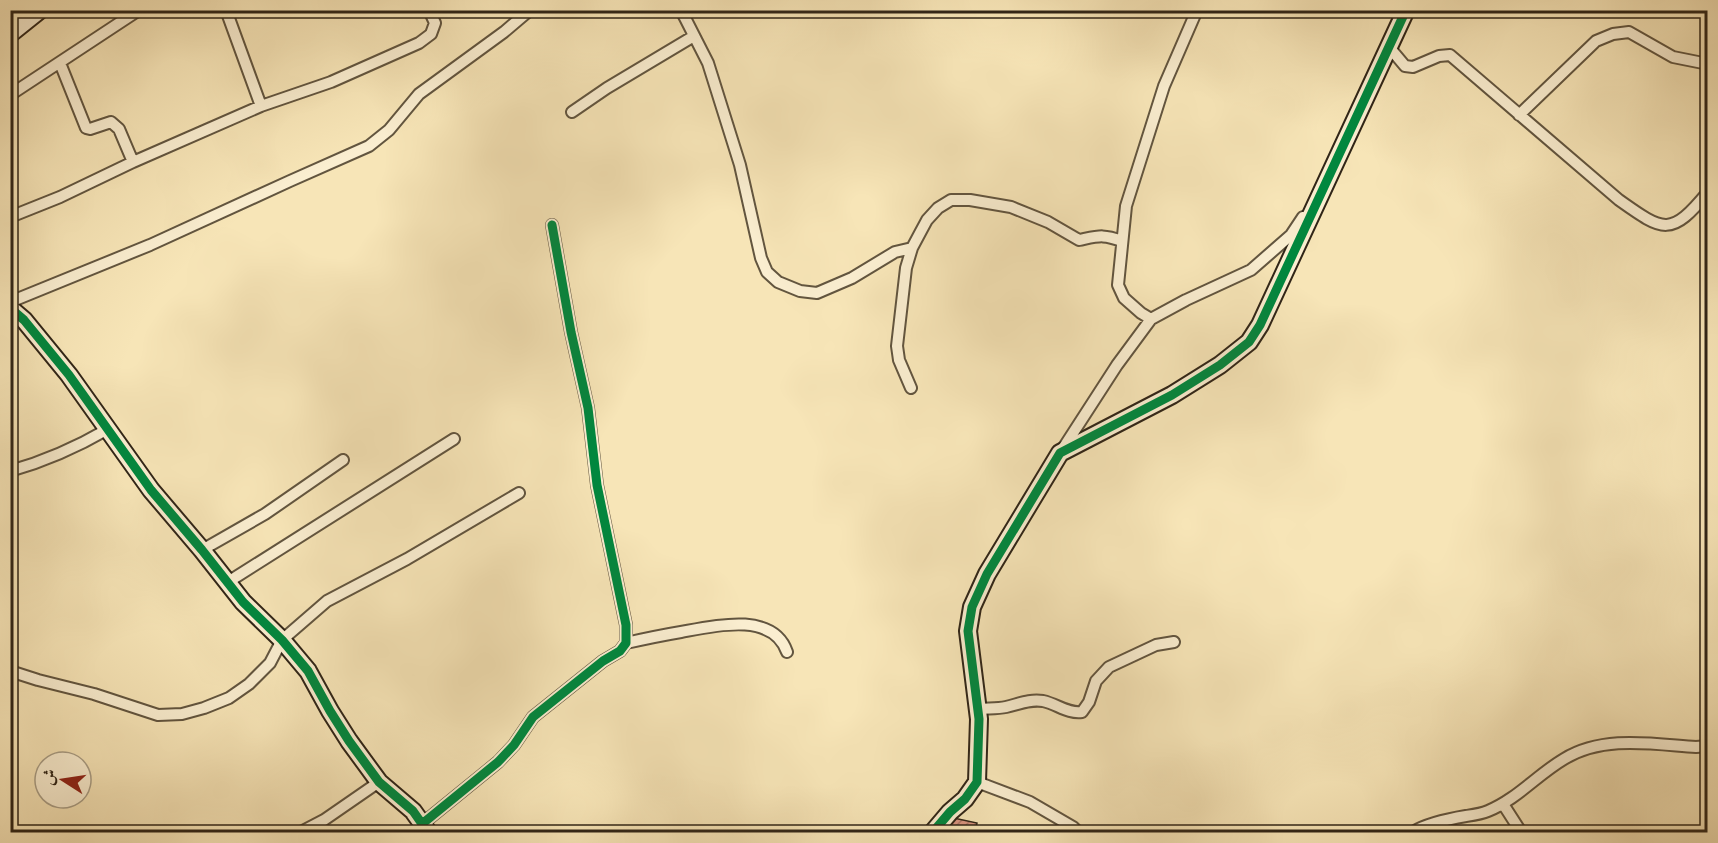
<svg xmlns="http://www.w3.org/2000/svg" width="1718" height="843" font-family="'Gentium Book Plus',Amiri,serif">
<defs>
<pattern id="building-hatch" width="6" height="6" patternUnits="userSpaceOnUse" patternTransform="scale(1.5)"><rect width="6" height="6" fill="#d99480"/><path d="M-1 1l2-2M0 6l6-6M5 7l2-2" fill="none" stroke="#b07968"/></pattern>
</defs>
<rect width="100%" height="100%" fill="#f7e5b7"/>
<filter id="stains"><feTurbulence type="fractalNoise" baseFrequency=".00333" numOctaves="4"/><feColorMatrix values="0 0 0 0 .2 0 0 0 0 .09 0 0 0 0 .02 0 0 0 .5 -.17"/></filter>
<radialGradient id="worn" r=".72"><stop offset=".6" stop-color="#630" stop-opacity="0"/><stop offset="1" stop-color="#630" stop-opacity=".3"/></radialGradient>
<!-- building -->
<path fill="url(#building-hatch)" stroke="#302517" stroke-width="1.5" d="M949 817 977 823 975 832H945Z"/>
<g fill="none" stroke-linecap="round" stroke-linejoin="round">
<defs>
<path id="street" d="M226 10 261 106
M681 10 708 63 740 165 761 258 767 272 778 282 800 291 817 293 852 278 895 252 912 248
M1389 47 1405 66 1413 67 1439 56 1450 55 1619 200C1664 232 1671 237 1708 192
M60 63 86 128 90 129 111 122 119 129 133 162
M10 95 139 10
M572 112 607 88 694 36
M1519 115 1596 41 1613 34 1629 32 1673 57 1708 64
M10 217 60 197 133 162 261 106 331 82 419 43 431 34 435 23 429 10
M10 302 150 245 290 181 369 146 389 130 419 94 504 32 530 10
M1151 319 1141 313 1124 298 1118 285 1126 206 1164 86 1197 10
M911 388 899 360 897 346 906 268 912 248 920 233 927 220 938 208 951 200H970L1011 207 1048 222 1079 240C1099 236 1103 234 1122 241
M1062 450 1117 365 1151 319 1186 300 1251 270 1291 235 1303 217
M10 471C46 461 77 447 108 429
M202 550 265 514 343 460
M228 582 454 439
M626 643C644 639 663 635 681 632 713 626 773 611 787 652
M10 671 38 680 94 694 158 715 182 714 204 708 229 698 249 684 270 663 282 640 327 601 407 559 519 493
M978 709C987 708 997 709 1006 707 1019 704 1029 699 1043 701 1057 704 1068 714 1082 712L1089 702 1096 681 1109 667 1156 645 1174 642
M977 782 1030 802 1073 827 1078 832
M1503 804 1521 832
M422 824 498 762 514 745 533 717 603 661 620 651 626 643V625L597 485 588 408 571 332 552 225
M301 832 324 820 379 782
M1413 832C1428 823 1448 819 1466 816 1473 815 1481 814 1488 811 1517 799 1537 775 1564 759 1603 735 1652 744 1696 747L1708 746"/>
<path id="secondary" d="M10 34 40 10
M10 308 24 320 69 375 151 490 202 550 243 602 282 640 308 671 330 711 349 741 379 782 413 811 428 832
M933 832 950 812 965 799 977 782 979 719 968 631 972 607 987 574 1060 453 1172 395 1220 365 1249 342 1260 325 1406 10"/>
</defs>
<!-- street casing -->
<use href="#street" stroke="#62553f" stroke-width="14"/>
<!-- secondary casing -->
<use href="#secondary" stroke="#302517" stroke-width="20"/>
<!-- street -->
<use href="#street" stroke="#faeed0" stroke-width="10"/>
<!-- secondary -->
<use href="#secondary" stroke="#faeed0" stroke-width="16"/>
<defs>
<path id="cycleway" d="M10 308 24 320 69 375 151 490 202 550 243 602 282 640 308 671 330 711 349 741 379 782 413 811 427 831
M422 824 498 762 514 745 533 717 603 661 620 651 626 643V625L597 485 588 408 571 332 552 225
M933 832 950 812 965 799 977 782 979 719 968 631 972 607 987 574 1060 453 1172 395 1220 365 1249 342 1260 325 1406 10"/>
</defs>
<!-- cycleway casing -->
<use href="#cycleway" stroke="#faeed0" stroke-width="13"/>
<!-- cycleway -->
<use href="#cycleway" stroke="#00873e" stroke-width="9"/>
</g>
<!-- margin -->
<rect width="1718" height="843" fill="none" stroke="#f7e5b7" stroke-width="36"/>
<rect x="12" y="12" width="1694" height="819" fill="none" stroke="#302517" stroke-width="3"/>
<rect x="18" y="18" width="1682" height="807" fill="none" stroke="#302517" stroke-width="1.5"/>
<!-- north arrow -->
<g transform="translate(63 780) rotate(282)"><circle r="28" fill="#faeed0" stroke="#a99e86" stroke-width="1.5"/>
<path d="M0-4.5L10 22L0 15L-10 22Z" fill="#8f2418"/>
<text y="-9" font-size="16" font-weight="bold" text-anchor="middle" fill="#302517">ش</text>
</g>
<rect width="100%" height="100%" filter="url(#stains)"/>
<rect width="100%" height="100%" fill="url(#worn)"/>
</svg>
